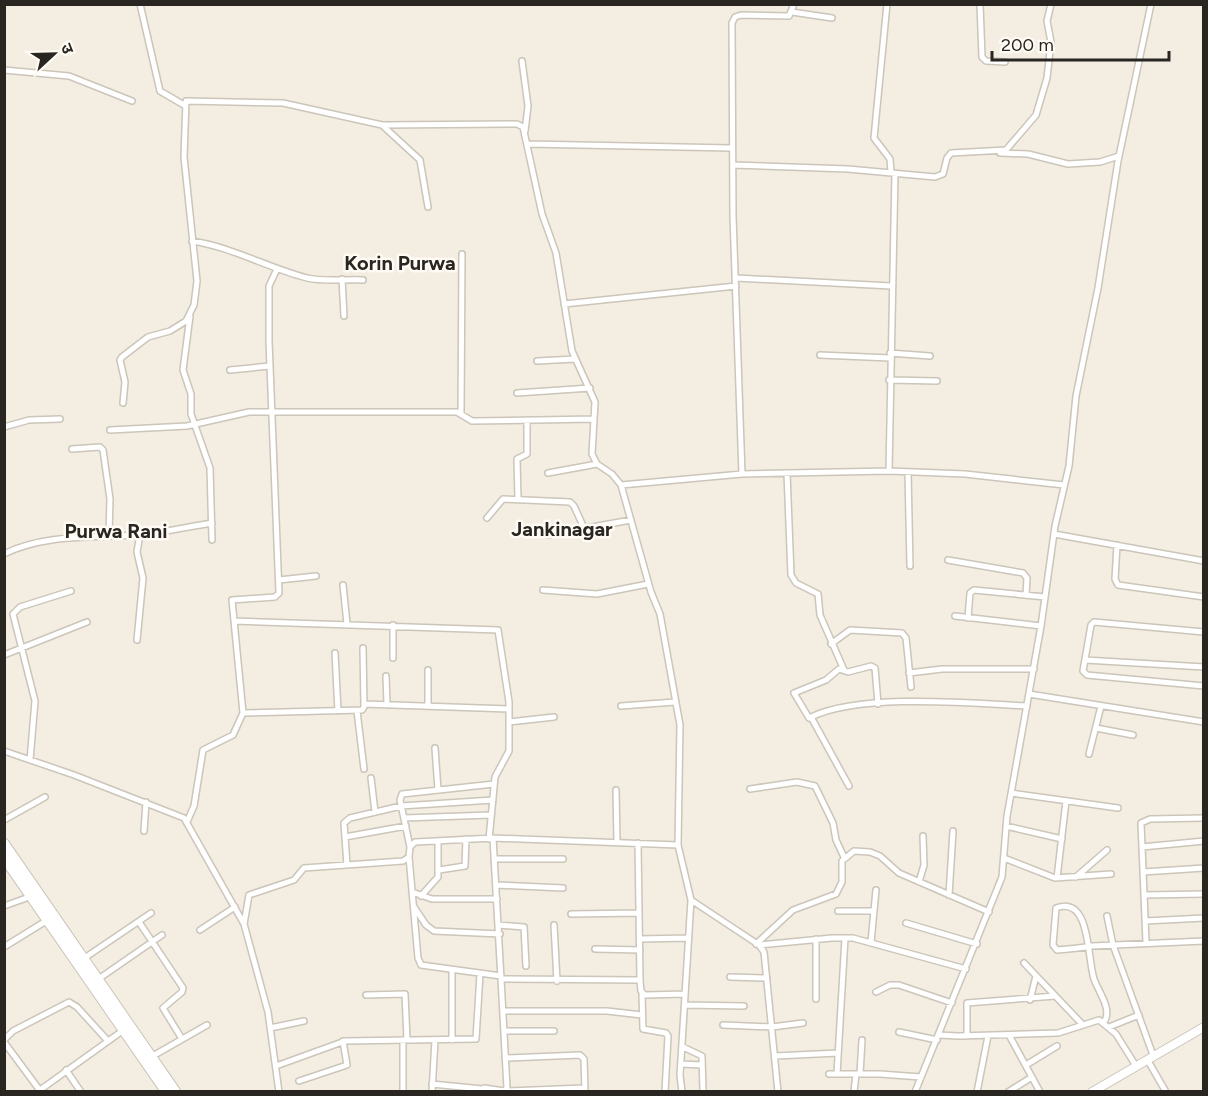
<svg xmlns="http://www.w3.org/2000/svg" width="1208" height="1096" font-family="Figtree,'Noto Sans Devanagari',sans-serif">
<rect width="100%" height="100%" fill="#f4ede2"/>
<g fill="none" stroke-linecap="round" stroke-linejoin="round">
<defs>
<path id="street" d="M140 4 160 91 184 105
M887 4 874 138 890 159 891 172
M980 4 982 57 986 61 1005 62
M792 12 832 18
M522 61 528 106 525 131
M4 70 69 76 132 101
M382 125 420 160 428 207
M528 144 732 148
M1000 153 1028 154 1068 164 1100 162 1119 156
M733 165 848 169 935 177 943 174 947 158 951 153 1006 150 1036 115 1047 78 1051 42 1047 21 1051 4
M192 241C232 247 268 268 307 278 324 282 345 279 363 280
M736 278 891 286
M342 279 344 316
M564 304 736 286
M190 316 183 370 191 394V414L210 468 212 540
M890 353 930 356
M820 355 890 358
M537 361 575 359
M230 370 270 366
M889 380 937 381
M517 393 590 388
M123 403 125 382 120 360 122 357 148 337 170 331 186 321 194 305 197 281 184 157 186 101 283 103 382 125 517 124 523 127 542 214 556 253 572 351 595 402 592 454 597 464 612 474 621 485 742 474 889 471 965 474 1064 485
M461 414 462 254
M4 427 29 420 60 419
M110 430 187 426 249 412H457L472 421 594 419
M72 449 100 447 103 450 110 499 109 534
M889 471 895 173
M908 472 910 566
M548 473 597 464
M787 473 791 575 796 583 818 594 820 615 844 670
M742 474 733 216 732 23 735 17 741 15 789 16 794 4
M621 485 651 592 660 614 680 725 678 845
M518 499 517 459 527 454V420
M487 518 503 499 570 502 574 506 584 528
M1054 534 1204 561
M548 535 631 520
M1117 545 1115 579 1118 585 1204 597
M4 554C44 534 92 538 135 535 161 533 187 527 212 523
M948 560 1023 573 1027 578 1026 595
M279 580 316 576
M343 585 347 624
M543 590 597 594 648 584
M955 616 1041 626
M968 618 970 593 974 590 1045 597
M234 621 498 630 509 702V751L495 777 489 839
M393 625V658
M1204 632 1094 622 1091 625 1083 671 1087 675 1204 686
M137 640 143 578 137 552 140 534
M831 644 850 630 902 633 906 638 911 687
M335 653 338 711
M4 655 87 622
M1085 660 1204 667
M428 670V706
M909 673 942 669H1034
M386 676 387 705
M1029 694 1204 722
M364 704 509 709
M621 706 675 702
M357 711 364 769
M243 713 362 710 364 707 363 648
M809 718 794 693 826 680 839 669 848 672 871 666 875 668 878 704
M509 722 554 717
M1096 728 1133 735
M435 748 438 790
M4 751 74 775 184 818 244 924 268 1012 279 1092
M1089 754 1101 706
M30 760 35 701 13 614 20 607 71 591
M371 778 375 812
M849 786 811 717C862 693 969 703 1027 706
M750 789 797 782 815 786 833 823 836 840 844 857
M616 790 617 842
M1011 793 1118 808
M404 818 491 815
M4 820 45 797
M187 822 194 806 203 750 233 735 243 713 232 600 275 597 279 593 269 341V286L277 269
M1006 826 1062 839
M144 831 146 802
M345 837 406 826
M493 838 678 845 691 900 759 945 764 952 778 1092
M638 843 640 980
M410 847 400 800 402 794 494 784
M1142 847 1204 841
M409 857 418 958 421 965 501 976
M1004 858 1055 878 1111 874
M494 859H563
M347 865 344 823 350 818 401 806 493 800
M439 870 465 866 466 839
M1143 872 1204 868
M1076 877 1107 850
M1057 878 1066 801
M919 882 924 865 923 836
M496 885 563 888
M412 892 432 899H497
M949 895 953 831
M1144 895 1204 894
M421 896 438 877V841
M4 906 32 896
M414 907 426 925 434 931 500 934
M838 911H874
M571 914 639 913
M1107 916 1113 945 1153 1055
M1145 921 1204 918
M139 922 183 988 182 992 163 1008 182 1039
M906 923 977 944
M244 924 249 895 294 880 304 868 403 861 409 857 410 847 415 842 493 838 501 979 640 980 641 991 645 995 685 994
M498 925 524 927 526 966
M554 925 557 981
M200 930 235 907
M640 939 688 938
M871 942 876 890
M1146 942 1141 823 1150 819 1204 818
M756 944 793 910 836 894 842 882V861L854 851 870 852 880 856 899 873 989 912
M759 945 832 938H853L966 969
M4 947 46 921
M595 949 640 950
M83 959 151 913
M1024 963 1082 1024
M730 977 767 978
M97 980 162 935
M876 992 890 985H899L952 1003
M642 994 643 1029 666 1033 668 1036 665 1092
M366 995 405 994 407 1040
M816 999V939
M1030 1000 1036 976
M685 1005 744 1006
M503 1011H607L642 1015
M1104 1022C1113 1010 1098 991 1094 979 1087 958 1091 895 1056 908L1053 945 1057 950C1069 949 1081 948 1092 946L1204 941
M723 1025 772 1027 803 1023
M1109 1027 1139 1015
M270 1028 304 1021
M504 1031H554
M899 1032 937 1040
M939 1035 958 1036 1058 1033 1099 1020 1116 1034 1136 1066
M1009 1035 1040 1092
M967 1036V1003L1055 996
M4 1040 13 1031 69 1002 77 1007 108 1041
M452 1040V971
M4 1042 41 1092
M683 1047 702 1056 703 1092
M775 1056 838 1053
M151 1057 207 1025
M505 1058 580 1055 584 1059 585 1092
M1147 1059 1166 1092
M681 1064 702 1065
M1026 1065 1057 1046
M276 1066 345 1041 476 1039 480 974
M66 1070 81 1092
M829 1074H880L921 1077
M837 1074 845 938
M860 1074 862 1040
M299 1081 347 1065 343 1041
M432 1084 482 1089
M40 1090 125 1029
M505 1091 584 1088
M403 1092V1040
M432 1092 435 1040
M481 1092 484 1088 504 1091 507 1088 501 979
M682 1092 680 1075 691 900
M854 1092 856 1074
M915 1092 1002 877 1007 816 1041 626 1055 526 1069 466 1076 396 1098 288 1118 161 1151 4
M977 1092 988 1036
M1008 1092 1032 1077"/>
<path id="primary" d="M1092 1092 1204 1027"/>
<path id="highway" d="M4 843 176 1092
M4 858 166 1092"/>
</defs>
<!-- street casing -->
<use href="#street" stroke="#cbc5ba" stroke-width="8"/>
<!-- primary casing -->
<use href="#primary" stroke="#cbc5ba" stroke-width="10"/>
<!-- highway casing -->
<use href="#highway" stroke="#cbc5ba" stroke-width="11"/>
<!-- street -->
<use href="#street" stroke="#fff" stroke-width="5"/>
<!-- primary -->
<use href="#primary" stroke="#fff" stroke-width="8"/>
<!-- highway -->
<use href="#highway" stroke="#fff" stroke-width="9"/>
</g>
<g text-anchor="middle" stroke-width="5" stroke-linejoin="round" paint-order="stroke">
<!-- quarter labels -->
<g font-size="20" font-weight="bold" fill="#292622" stroke="#fffbf4">
<text x="400" y="270">Korin Purwa</text>
<text x="562" y="536">Jankinagar</text>
<text x="116" y="538">Purwa Rani</text>
</g>
</g>
<!-- border -->
<rect width="1208" height="1096" fill="none" stroke="#292622" stroke-width="12"/>
<!-- north arrow -->
<g transform="translate(54 54) rotate(68)" stroke="#fffbf4" stroke-width="4.5" paint-order="stroke">
<path d="M0-4.5L10 22L0 15L-10 22Z" fill="#292622"/>
<text y="-9" font-size="16" font-weight="bold" text-anchor="middle" fill="#292622">उ</text>
</g>
<!-- scale -->
<path d="M992 51v9h177v-9" fill="none" stroke="#292622" stroke-width="3"/>
<text x="1001" y="51" font-size="18" fill="#292622" stroke="#fffbf4" stroke-width="4.5" paint-order="stroke">200 m</text>
</svg>
